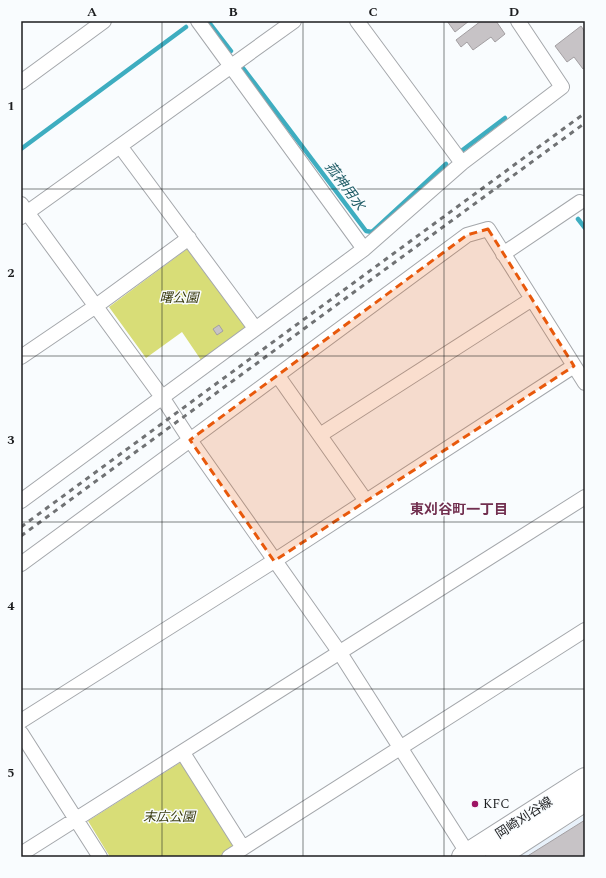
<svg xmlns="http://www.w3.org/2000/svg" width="606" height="878" font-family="Spectral,'Noto Sans JP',serif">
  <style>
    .built { fill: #e8f1fa }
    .green { fill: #d8dd77 }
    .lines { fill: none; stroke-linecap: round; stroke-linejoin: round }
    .stream { stroke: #3eadc0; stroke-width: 4.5 }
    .building { fill: #c7c3c6; stroke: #a39fa2 }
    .street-casing { stroke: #a4a7ab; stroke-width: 16 }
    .primary-casing { stroke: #a4a7ab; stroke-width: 24 }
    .street { stroke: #fff; stroke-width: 14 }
    .primary { stroke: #fff; stroke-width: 22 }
    .rail { stroke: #707274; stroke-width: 3; stroke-dasharray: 5 5; stroke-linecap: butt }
    .marked { fill: #e8590c; fill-opacity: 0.2; stroke: #e8590c; stroke-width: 3; stroke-dasharray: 8 5; stroke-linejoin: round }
    .grid { fill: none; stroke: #1c1d1f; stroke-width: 1; stroke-opacity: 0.55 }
    .poi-dot { fill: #9d1464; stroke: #f9fcfe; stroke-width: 1.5 }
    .labels { text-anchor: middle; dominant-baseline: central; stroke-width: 3; stroke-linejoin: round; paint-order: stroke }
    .park-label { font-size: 13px; font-style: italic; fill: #393b0f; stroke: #f9fcfe }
    .poi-label { font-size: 13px; fill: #1c1d1f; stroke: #f9fcfe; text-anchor: start }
    .street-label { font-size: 13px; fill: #1c1d1f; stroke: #f9fcfe }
    .water-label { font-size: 14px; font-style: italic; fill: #225e68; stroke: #f9fcfe }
    .neighbourhood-label { font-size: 14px; font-weight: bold; fill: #712f4f; stroke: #f9fcfe }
    .neatline { fill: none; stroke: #1c1d1f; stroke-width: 1.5 }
    .grid-label { font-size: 13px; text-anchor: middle; font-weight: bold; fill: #1c1d1f }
  </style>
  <rect width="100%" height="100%" fill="#f9fcfe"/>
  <!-- built -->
  <path class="built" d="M 585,815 L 585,857 L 518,857 Z"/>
  <!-- green -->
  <path class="green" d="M 187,249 L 245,327 L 201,360 L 182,332 L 146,358 L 109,307 Z
    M 181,762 L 236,846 L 218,857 L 110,857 L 88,821 Z"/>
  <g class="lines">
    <!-- stream -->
    <path class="stream" d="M 208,21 L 231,51
      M 243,68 L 366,231 L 372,232 L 446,164
      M 21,149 L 186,27
      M 460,152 L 505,118
      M 578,219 L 585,228"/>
  </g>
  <!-- building -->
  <path class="building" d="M 447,21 L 469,21 L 455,32 Z
    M 481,21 L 496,21 L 505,34 L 495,42 L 491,37 L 473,50 L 467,42 L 461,47 L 456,40 Z
    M 581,26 L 585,32 L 585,68 L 583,69 L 574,57 L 567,62 L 555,46 Z
    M 219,325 L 223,331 L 217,335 L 213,329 Z
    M 585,820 L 585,857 L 526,857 Z"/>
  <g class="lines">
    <defs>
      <path id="street" d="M 198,21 L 364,249
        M 357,21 L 462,163
        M 21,82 L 104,21
        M 120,146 L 255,328
        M 21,204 L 162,397 L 190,440 L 21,564
        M 21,217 L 294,21
        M 503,254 L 580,202
        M 21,357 L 96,306 L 189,238
        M 278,376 L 366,501
        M 320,435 L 532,299
        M 21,501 L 364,249 L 462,163 L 562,87 L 518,21
        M 21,721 L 274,561 L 574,366
        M 21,733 L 100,857
        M 183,753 L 243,848
        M 21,854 L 585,497
        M 229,857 L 585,630
        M 470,857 L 340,653 L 190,440 L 467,235 L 488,229 L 585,383"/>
      <path id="primary" d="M 463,857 L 585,779
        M 497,857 L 585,800"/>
    </defs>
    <!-- street casing -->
    <use href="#street" class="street-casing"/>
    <!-- primary casing -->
    <use href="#primary" class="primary-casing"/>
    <!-- street -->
    <use href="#street" class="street"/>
    <!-- primary -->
    <use href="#primary" class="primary"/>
    <!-- rail -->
    <path class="rail" d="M 21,527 L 585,113
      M 21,536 L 585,123"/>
  </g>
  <!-- marked area -->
  <path class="marked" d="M 488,229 L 574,366 L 274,561 L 190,440 L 467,235 Z"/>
  <!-- grid -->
  <path class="grid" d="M 162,21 L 162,857M 303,21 L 303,857M 444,21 L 444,857M 21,189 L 585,189M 21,356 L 585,356M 21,522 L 585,522M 21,689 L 585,689"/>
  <!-- markers -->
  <circle class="poi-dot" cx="475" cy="804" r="4"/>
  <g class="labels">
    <!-- park labels -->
    <g class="park-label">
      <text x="179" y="298">曙公園</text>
      <text x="169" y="817">末広公園</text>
    </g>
    <!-- poi labels -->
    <g class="poi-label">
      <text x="483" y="804">KFC</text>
    </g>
    <!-- street labels -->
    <g class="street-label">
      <text transform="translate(524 818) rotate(-33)">岡崎刈谷線</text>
    </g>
    <!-- water labels -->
    <g class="water-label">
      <text transform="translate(345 186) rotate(53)">菰神用水</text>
    </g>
    <!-- neighbourhood labels -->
    <g class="neighbourhood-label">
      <text x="459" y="509">東刈谷町一丁目</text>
    </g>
  </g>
  <!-- border -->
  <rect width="606" height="878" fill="none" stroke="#f9fcfe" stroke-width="44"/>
  <rect x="22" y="22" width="562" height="834" class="neatline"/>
  <g class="grid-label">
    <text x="92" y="16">A</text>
    <text x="233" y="16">B</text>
    <text x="373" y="16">C</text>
    <text x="514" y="16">D</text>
    <text x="11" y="110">1</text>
    <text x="11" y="277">2</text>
    <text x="11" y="444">3</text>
    <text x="11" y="610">4</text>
    <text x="11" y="777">5</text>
  </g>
</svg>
